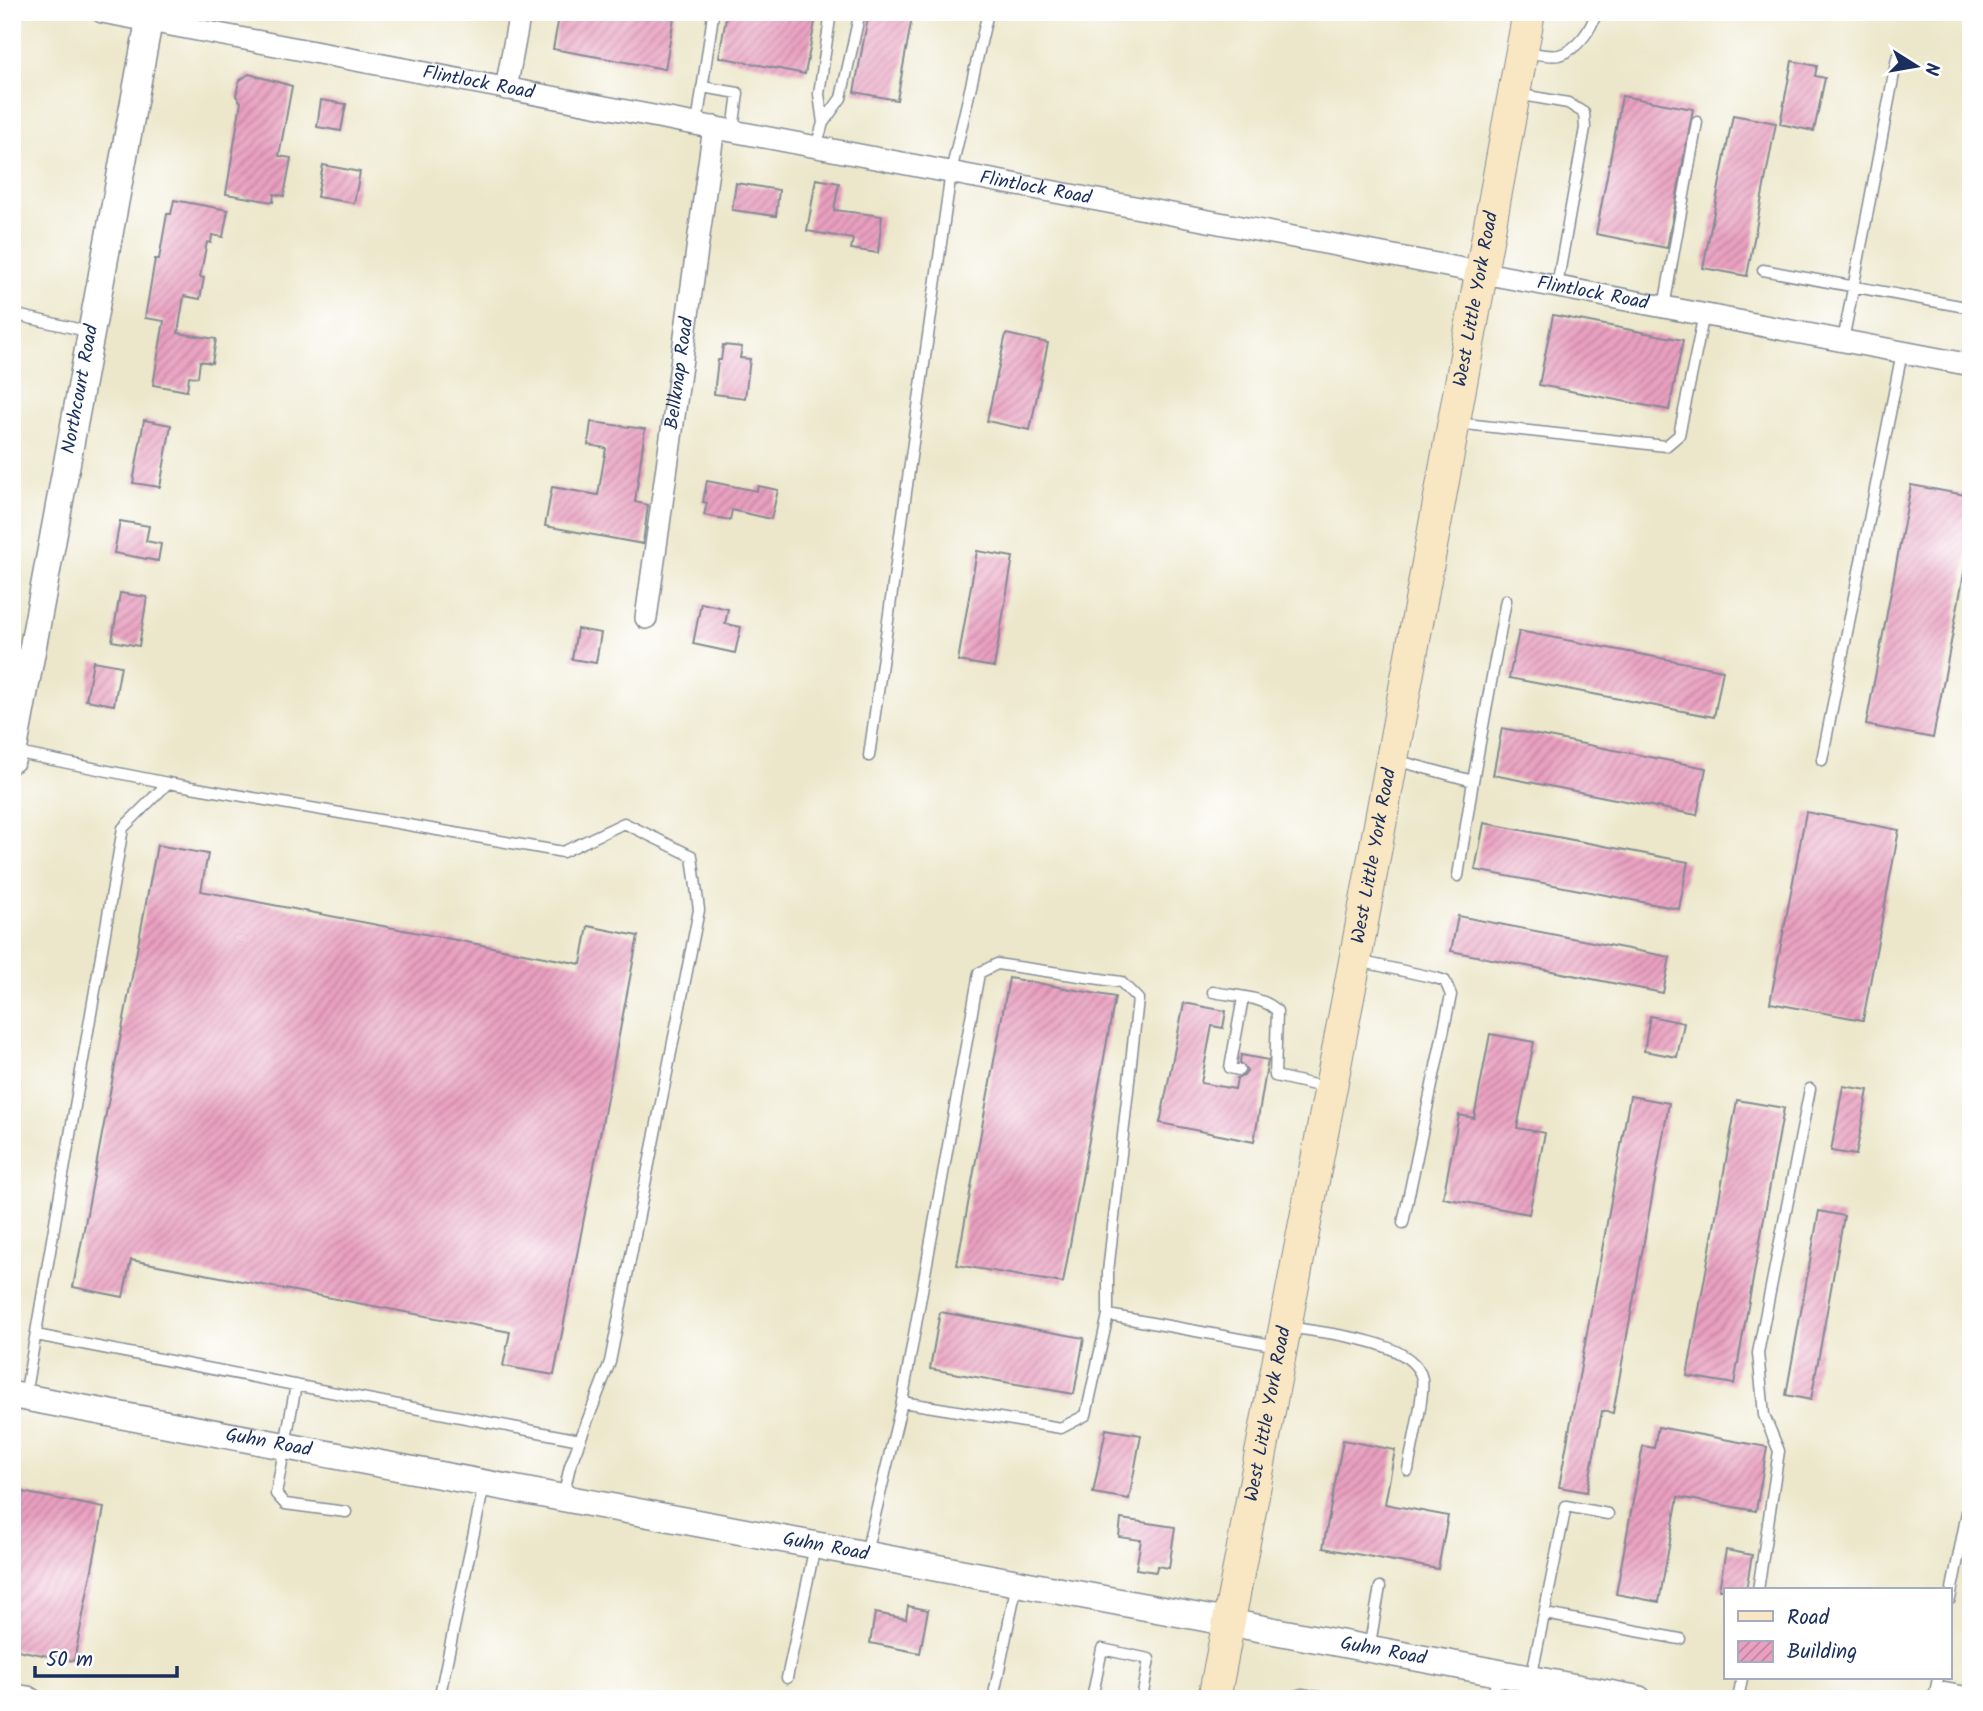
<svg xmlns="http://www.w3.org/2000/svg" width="1983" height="1711" font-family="Kalam,sans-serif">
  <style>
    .building { fill: url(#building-hatch) }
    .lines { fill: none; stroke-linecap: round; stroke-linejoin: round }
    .service-casing { stroke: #848b94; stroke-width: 13 }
    .minor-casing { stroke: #848b94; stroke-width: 24 }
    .tertiary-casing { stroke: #848b94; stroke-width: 29 }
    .secondary-casing { stroke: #848b94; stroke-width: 34 }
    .service { stroke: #fff; stroke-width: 10 }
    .minor { stroke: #fff; stroke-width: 21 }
    .tertiary { stroke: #fff; stroke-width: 26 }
    .secondary { stroke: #f9e7c3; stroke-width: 32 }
    .labels { text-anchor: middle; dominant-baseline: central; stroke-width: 5; stroke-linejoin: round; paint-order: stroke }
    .street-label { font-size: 19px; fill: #1b2f5e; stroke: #fff }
  </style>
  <defs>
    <pattern id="building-hatch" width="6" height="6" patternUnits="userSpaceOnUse" patternTransform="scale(1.75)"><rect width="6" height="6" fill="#eaa0c0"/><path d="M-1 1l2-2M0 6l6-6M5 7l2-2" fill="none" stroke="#bd839f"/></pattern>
  </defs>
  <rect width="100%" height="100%" fill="#fff"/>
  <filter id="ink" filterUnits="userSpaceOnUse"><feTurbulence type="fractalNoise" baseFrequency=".0143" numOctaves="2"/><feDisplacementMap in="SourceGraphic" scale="14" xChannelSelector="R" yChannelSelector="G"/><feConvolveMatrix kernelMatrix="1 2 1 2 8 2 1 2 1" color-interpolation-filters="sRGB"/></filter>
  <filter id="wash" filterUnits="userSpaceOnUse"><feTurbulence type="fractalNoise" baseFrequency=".00686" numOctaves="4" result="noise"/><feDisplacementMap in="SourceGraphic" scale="28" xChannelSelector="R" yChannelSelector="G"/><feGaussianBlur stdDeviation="1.57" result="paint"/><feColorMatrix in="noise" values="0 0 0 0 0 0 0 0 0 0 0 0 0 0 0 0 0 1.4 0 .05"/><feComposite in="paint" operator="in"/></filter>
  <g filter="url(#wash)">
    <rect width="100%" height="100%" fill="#ece7ca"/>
    <g id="blocks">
      <!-- building -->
      <path class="building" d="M 560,12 L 675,12 L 665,69 L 553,49 Z
        M 727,12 L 817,12 L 805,74 L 719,57 Z
        M 869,12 L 913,12 L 897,100 L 854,92 Z
        M 1792,61 L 1817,66 L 1815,76 L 1825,78 L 1814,131 L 1780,124 Z
        M 249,74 L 292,86 L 279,156 L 291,158 L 284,196 L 274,194 L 273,202 L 226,194 L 241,102 L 236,96 L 239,81 Z
        M 1622,96 L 1693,109 L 1667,248 L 1596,234 Z
        M 321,100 L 346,104 L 341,131 L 317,127 Z
        M 1733,115 L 1776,123 L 1747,276 L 1703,268 Z
        M 323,165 L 360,172 L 354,203 L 317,197 Z
        M 816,179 L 839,183 L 834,210 L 882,216 L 878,253 L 851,249 L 853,239 L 807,231 Z
        M 736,183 L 779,190 L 776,216 L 732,210 Z
        M 174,200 L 228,210 L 223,237 L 212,235 L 211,243 L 207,242 L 200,277 L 204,278 L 200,299 L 184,296 L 178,333 L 216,339 L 212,363 L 200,361 L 198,377 L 189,376 L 187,391 L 153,385 L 164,321 L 145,318 L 155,259 L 159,259 L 167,214 L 171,214 Z
        M 1553,315 L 1683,340 L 1669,410 L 1539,385 Z
        M 1006,334 L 1048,343 L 1030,430 L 987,421 Z
        M 723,345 L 742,347 L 740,358 L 750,359 L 745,398 L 714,394 L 718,360 L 721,360 Z
        M 144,420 L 171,425 L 160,487 L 133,483 Z
        M 591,422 L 645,429 L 635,502 L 648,505 L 643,544 L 545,526 L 552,487 L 598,495 L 606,448 L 588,445 Z
        M 707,481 L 757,491 L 758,486 L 778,490 L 771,519 L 732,510 L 730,520 L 704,515 L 707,503 L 703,502 Z
        M 1911,485 L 1971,496 L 1971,536 L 1933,738 L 1866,725 Z
        M 120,521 L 149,526 L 146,541 L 161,544 L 158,561 L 114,553 Z
        M 977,551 L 1013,557 L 994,667 L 958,661 Z
        M 120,593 L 147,597 L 139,646 L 112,641 Z
        M 701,603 L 728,609 L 725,624 L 741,627 L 735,653 L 693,644 Z
        M 577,629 L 601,633 L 596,663 L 572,659 Z
        M 1519,631 L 1723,670 L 1714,717 L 1509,678 Z
        M 93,661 L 121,666 L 114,705 L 86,700 Z
        M 1502,728 L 1706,768 L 1697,815 L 1493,775 Z
        M 1806,812 L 1899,830 L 1863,1020 L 1770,1003 Z
        M 1484,823 L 1688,862 L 1679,909 L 1475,870 Z
        M 157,845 L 208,854 L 201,891 L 581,964 L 588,926 L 638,936 L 554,1375 L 503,1366 L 510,1332 L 131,1260 L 123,1297 L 73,1287 Z
        M 1458,916 L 1670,957 L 1663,993 L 1451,951 Z
        M 1009,978 L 1115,997 L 1063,1283 L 957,1265 Z
        M 1184,1003 L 1226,1011 L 1223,1028 L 1212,1026 L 1201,1083 L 1235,1089 L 1237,1078 L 1244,1076 L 1247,1071 L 1240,1062 L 1241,1055 L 1268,1060 L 1254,1142 L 1160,1123 Z
        M 1650,1016 L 1684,1023 L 1677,1057 L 1644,1051 Z
        M 1490,1034 L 1534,1042 L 1517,1128 L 1545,1133 L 1529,1214 L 1443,1198 L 1459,1115 L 1474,1118 Z
        M 1843,1086 L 1868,1090 L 1856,1155 L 1831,1151 Z
        M 1630,1096 L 1669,1103 L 1613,1413 L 1602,1411 L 1587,1492 L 1559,1487 Z
        M 1737,1100 L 1784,1108 L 1734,1384 L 1687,1376 Z
        M 1819,1211 L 1844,1216 L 1811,1400 L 1786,1395 Z
        M 940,1312 L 1084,1338 L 1074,1394 L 930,1369 Z
        M 1658,1427 L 1767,1447 L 1756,1511 L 1678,1497 L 1659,1602 L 1616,1594 L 1643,1446 L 1654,1448 Z
        M 1106,1429 L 1141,1435 L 1129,1499 L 1093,1493 Z
        M 1343,1440 L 1395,1450 L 1385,1504 L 1448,1516 L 1438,1569 L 1323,1548 Z
        M 12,1490 L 104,1508 L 74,1661 L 12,1649 Z
        M 1121,1519 L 1175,1527 L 1169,1568 L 1157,1566 L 1156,1572 L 1136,1569 L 1141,1540 L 1119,1537 Z
        M 1726,1550 L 1752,1555 L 1746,1590 L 1719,1590 Z
        M 908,1606 L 928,1610 L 920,1653 L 870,1643 L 875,1613 L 906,1619 Z"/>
    </g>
  </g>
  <g filter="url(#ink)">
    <use href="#blocks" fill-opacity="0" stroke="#848b94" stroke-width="2"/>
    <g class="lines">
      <defs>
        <path id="service" d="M 1524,52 C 1534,53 1549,57 1559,55 C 1577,50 1592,29 1596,12
          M 702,87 L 738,93 L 733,131
          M 1516,94 L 1568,103 L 1584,113 L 1585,128 L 1557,286
          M 823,123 L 819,94 L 831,12
          M 697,124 L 713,15
          M 816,147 L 823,123 L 841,98 L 860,12
          M 1763,270 L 1971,308
          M 1664,307 L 1697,122
          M 12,314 L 91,332
          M 1843,341 L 1897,58
          M 1456,423 L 1666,446 L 1679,435 L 1704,314
          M 13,752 L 168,783
          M 869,756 L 951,172 L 988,12
          M 1395,760 L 1473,781 L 1458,876
          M 1822,760 L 1902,352
          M 1473,781 L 1506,600
          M 1358,961 L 1436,978 L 1445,981 L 1451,995 L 1403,1223
          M 1213,992 C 1232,996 1264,996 1277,1011 L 1275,1076 L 1328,1088
          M 1239,1070 L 1230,1068 L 1243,998
          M 1108,1315 L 1278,1346
          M 1288,1327 C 1322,1333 1414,1339 1422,1379 C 1425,1395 1411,1450 1408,1470
          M 36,1335 L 580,1440
          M 296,1385 L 276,1494 L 285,1504 L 346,1512
          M 25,1396 L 123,828 L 168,783 L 563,852 L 624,823 L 692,856 L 699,910 L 610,1362 L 570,1466 L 563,1497
          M 866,1553 L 902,1402 L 979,973 L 997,964 L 1121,982 L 1138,999 L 1108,1272 L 1108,1315 L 1086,1415 L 1061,1428 L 902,1402
          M 1758,1590 L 1779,1451 L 1764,1415 L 1758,1353 L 1810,1089
          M 1950,1599 L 1971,1492
          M 1545,1614 L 1680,1639
          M 1369,1649 L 1380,1587
          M 787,1678 L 815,1546
          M 1531,1679 L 1566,1506 L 1608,1514
          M 12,1689 L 30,1692 L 41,1699
          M 1935,1693 L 1938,1678
          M 439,1699 L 484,1485
          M 993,1699 L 1017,1583
          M 1092,1699 L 1102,1649 L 1149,1659 L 1142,1699
          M 1288,1699 L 1302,1694 L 1328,1699
          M 1493,1699 L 1497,1674
          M 1738,1699 L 1742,1678
          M 1926,1699 L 1944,1688 L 1971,1693"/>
        <g id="minor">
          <path id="s1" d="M 102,12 L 1971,365"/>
          <path d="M 506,89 L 520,12"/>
          <path id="s2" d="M 646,618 L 714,127"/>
        </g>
        <g id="tertiary">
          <path id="s3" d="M 12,759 L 149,21"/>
          <path id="s4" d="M 12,1395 L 1638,1699"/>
        </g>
        <g id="secondary">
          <path id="s5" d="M 1214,1699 L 1355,961 L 1529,12"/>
        </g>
      </defs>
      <!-- service casing -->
      <use href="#service" class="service-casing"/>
      <!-- minor casing -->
      <use href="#minor" class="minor-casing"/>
      <!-- tertiary casing -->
      <use href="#tertiary" class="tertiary-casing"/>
      <!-- secondary casing -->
      <use href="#secondary" class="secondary-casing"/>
      <!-- service -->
      <use href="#service" class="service"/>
      <!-- minor -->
      <use href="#minor" class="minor"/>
      <!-- tertiary -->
      <use href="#tertiary" class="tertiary"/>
      <!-- secondary -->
      <use href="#secondary" class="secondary"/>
    </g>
  </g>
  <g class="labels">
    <!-- street labels -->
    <g class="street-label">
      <text stroke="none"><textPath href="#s1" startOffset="383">Flintlock Road</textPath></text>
      <text stroke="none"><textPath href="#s1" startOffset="950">Flintlock Road</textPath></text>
      <text stroke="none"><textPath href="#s1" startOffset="1517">Flintlock Road</textPath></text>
      <text stroke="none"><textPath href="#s5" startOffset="1424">West Little York Road</textPath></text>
      <text stroke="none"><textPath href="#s2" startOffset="247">Bellknap Road</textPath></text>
      <text stroke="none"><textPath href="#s3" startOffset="376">Northcourt Road</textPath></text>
      <text stroke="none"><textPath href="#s5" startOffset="858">West Little York Road</textPath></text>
      <text stroke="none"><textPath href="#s5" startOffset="290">West Little York Road</textPath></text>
      <text stroke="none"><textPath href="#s4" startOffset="261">Guhn Road</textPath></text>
      <text stroke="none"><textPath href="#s4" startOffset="828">Guhn Road</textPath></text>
      <text stroke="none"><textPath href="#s4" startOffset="1395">Guhn Road</textPath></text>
    </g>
  </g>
  <!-- margin -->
  <rect width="1983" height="1711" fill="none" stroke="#fff" stroke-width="42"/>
  <!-- legend -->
  <rect x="1724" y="1588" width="228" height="91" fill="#ffffff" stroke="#a4acbf" stroke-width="2"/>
  <rect x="1738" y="1611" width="35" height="10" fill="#f9e7c3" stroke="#a4acbf" stroke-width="2"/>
  <text x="1787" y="1624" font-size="21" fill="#1b2f5e">Road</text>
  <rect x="1738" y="1641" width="35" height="21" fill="url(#building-hatch)" stroke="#a4acbf" stroke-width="2"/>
  <text x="1787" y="1658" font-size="21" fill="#1b2f5e">Building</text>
  <!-- north arrow -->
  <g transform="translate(1916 66) rotate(101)" stroke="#ffffff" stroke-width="5" paint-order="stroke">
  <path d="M0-5L12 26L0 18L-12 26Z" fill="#1b2f5e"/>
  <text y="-10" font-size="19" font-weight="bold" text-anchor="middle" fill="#1b2f5e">N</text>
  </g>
  <!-- scale -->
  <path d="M35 1666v10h142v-10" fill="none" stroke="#1b2f5e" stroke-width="3.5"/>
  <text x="46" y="1666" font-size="21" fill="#1b2f5e" stroke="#ffffff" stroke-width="5" paint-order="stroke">50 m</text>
</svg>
